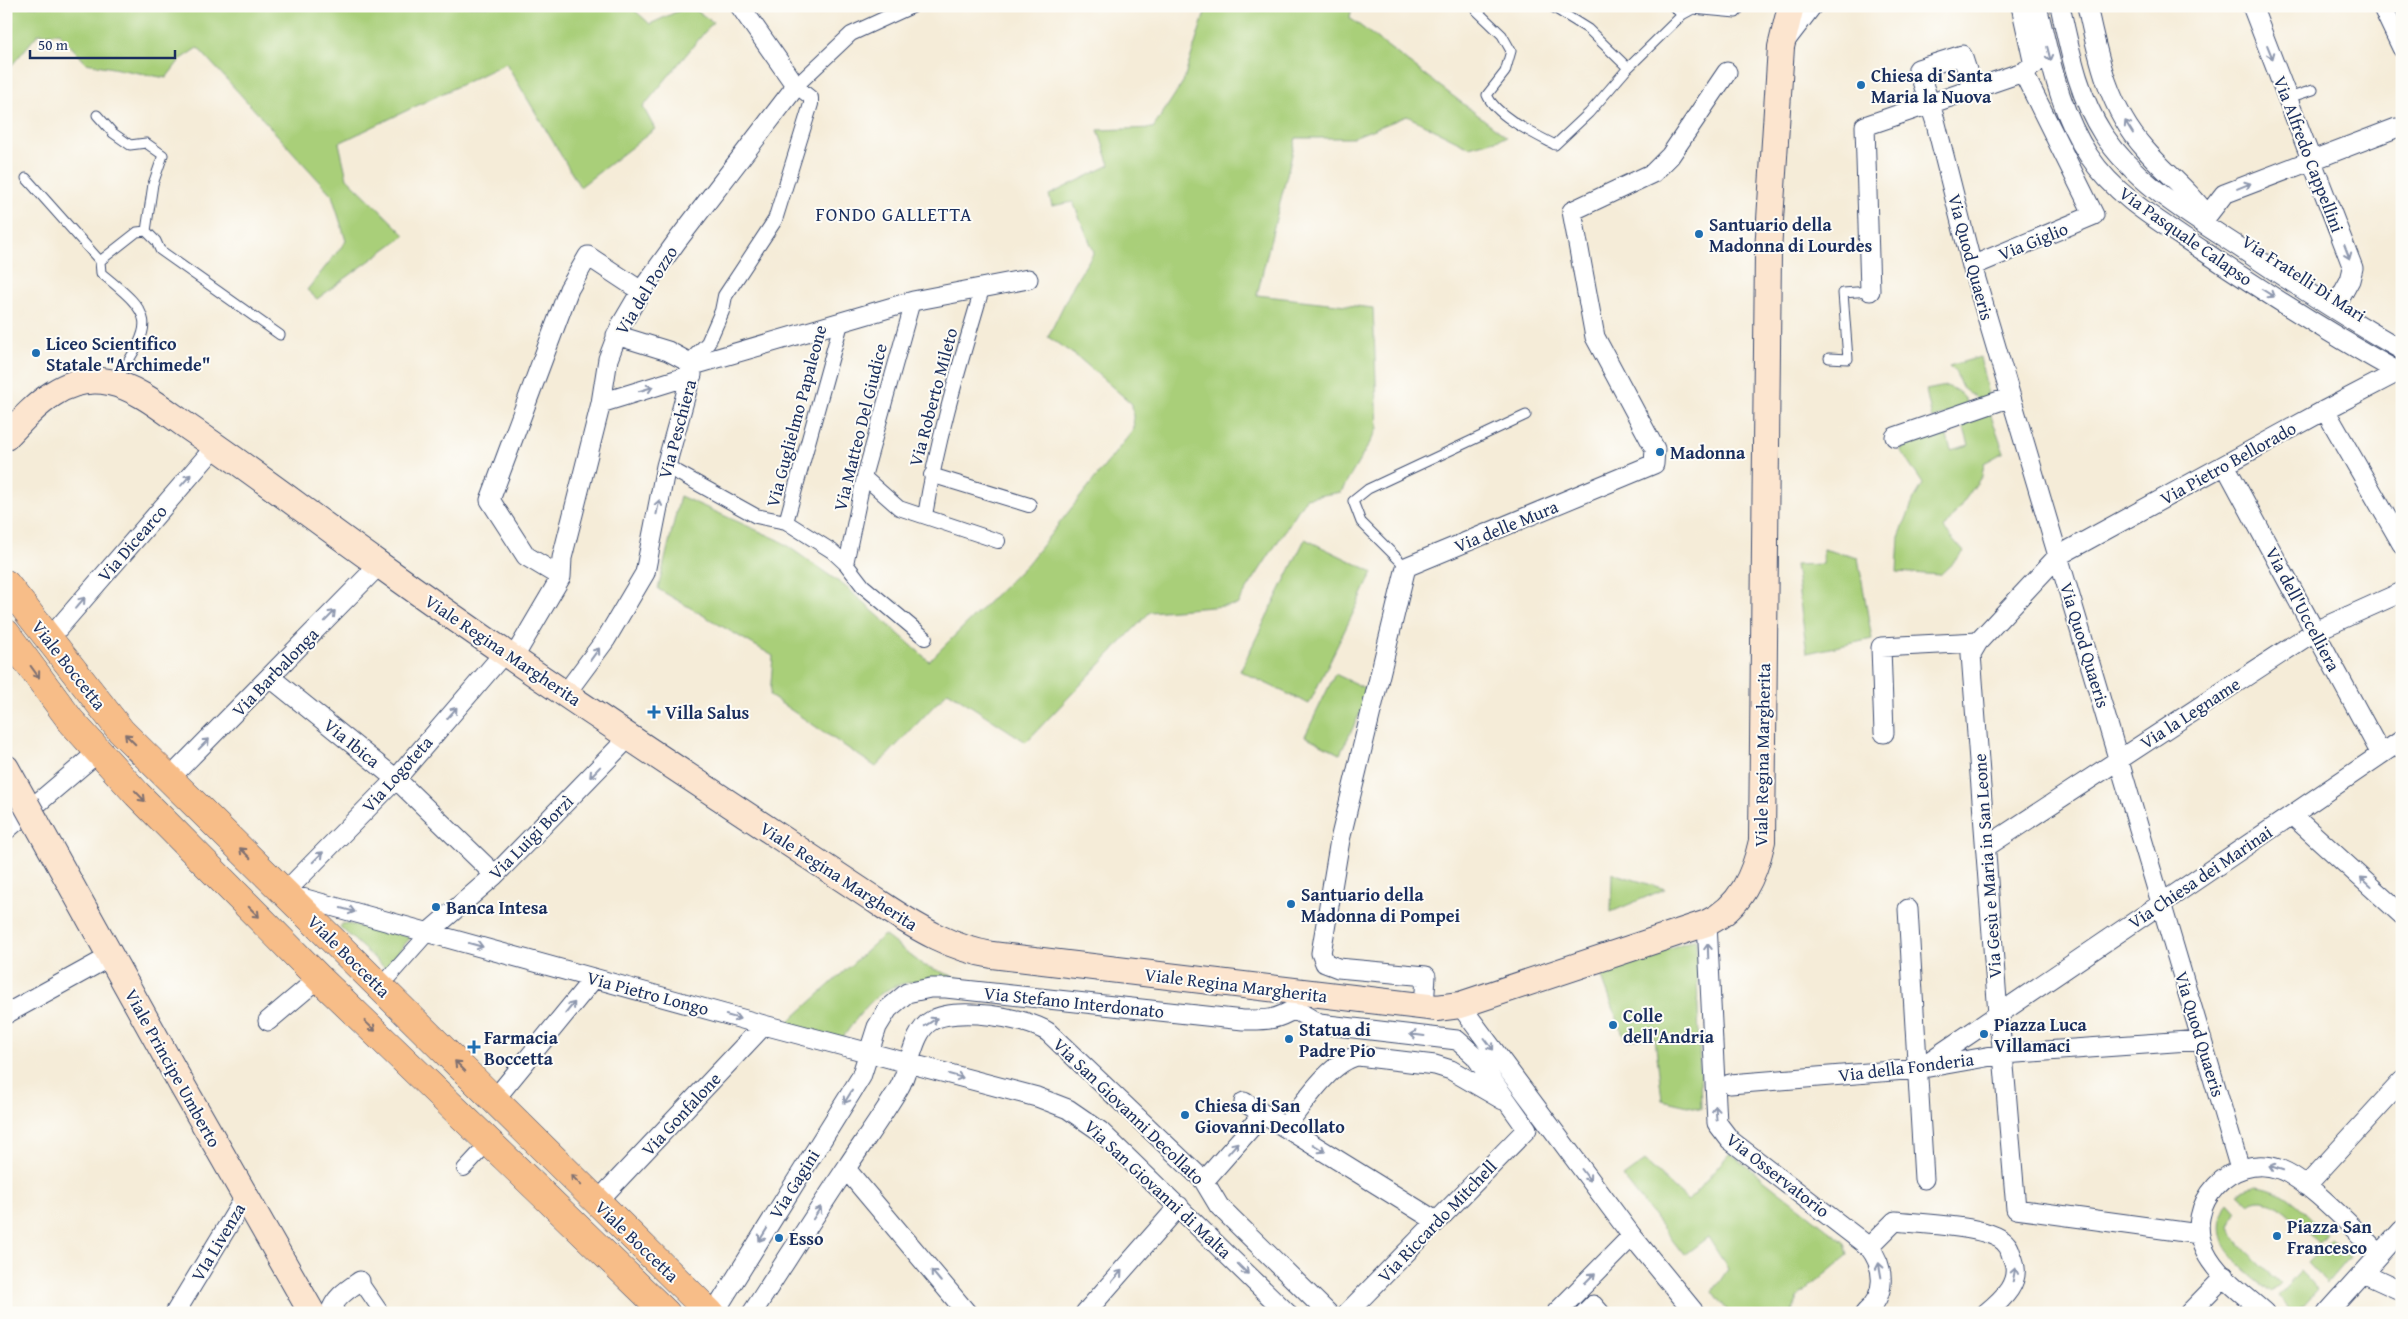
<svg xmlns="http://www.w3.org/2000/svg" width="2408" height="1319" font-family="'Gentium Book Plus',serif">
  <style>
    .green { fill: #a9cf79; stroke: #627f6c }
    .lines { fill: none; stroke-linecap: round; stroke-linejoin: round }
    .service-casing { stroke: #3c4b70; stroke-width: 11 }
    .pedestrian-casing { stroke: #3c4b70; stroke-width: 16 }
    .minor-casing { stroke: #3c4b70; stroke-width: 21 }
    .secondary-casing { stroke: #3c4b70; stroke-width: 28 }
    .primary-casing { stroke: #3c4b70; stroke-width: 29 }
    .service { stroke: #fff; stroke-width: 9 }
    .pedestrian { stroke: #fff; stroke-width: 14 }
    .minor { stroke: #fff; stroke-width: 19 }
    .secondary { stroke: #fce5cf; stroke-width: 26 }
    .primary { stroke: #f7bd88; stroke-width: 28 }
    .secondary-bridge-casing { stroke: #3c4b70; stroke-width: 28; stroke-linecap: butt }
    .secondary-bridge { stroke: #fce5cf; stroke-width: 26 }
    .oneway { stroke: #8d97ae }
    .oneway2 { stroke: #7e6f71 }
    .poi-dot { fill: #1f6fb2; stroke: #fdfcf7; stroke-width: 2 }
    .labels { text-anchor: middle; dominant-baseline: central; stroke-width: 4; stroke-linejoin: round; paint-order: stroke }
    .poi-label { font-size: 18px; font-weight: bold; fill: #1b2f5e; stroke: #fdfcf7; text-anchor: start }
    .street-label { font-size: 18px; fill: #1b2f5e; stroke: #fdfcf7 }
    .neighbourhood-label { font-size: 19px; letter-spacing: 1px; fill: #1b2f5e; stroke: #fdfcf7 }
  </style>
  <rect width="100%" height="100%" fill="#fdfcf7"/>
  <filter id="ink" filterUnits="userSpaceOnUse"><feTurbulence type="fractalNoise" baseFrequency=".02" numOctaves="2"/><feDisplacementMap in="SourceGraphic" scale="10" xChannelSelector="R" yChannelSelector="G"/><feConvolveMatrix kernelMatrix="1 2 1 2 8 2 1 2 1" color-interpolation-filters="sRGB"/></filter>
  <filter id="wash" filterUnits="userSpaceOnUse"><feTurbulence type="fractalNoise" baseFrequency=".0096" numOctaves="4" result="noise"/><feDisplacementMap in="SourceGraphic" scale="20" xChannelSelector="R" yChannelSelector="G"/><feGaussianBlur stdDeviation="1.12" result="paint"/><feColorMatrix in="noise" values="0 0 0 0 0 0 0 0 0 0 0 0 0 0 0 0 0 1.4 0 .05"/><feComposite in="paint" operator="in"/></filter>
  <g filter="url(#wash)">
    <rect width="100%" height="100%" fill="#f5ecd8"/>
    <!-- green -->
    <path class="green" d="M 6,6 L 630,6 L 650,24 L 689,6 L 713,22 L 643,107 L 655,129 L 580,187 L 506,63 L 339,143 L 347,178 L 405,235 L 317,299 L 307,290 L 346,241 L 332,195 L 198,48 L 180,60 L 166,78 L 86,63 L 59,33 L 38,34 L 6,72 Z
      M 1207,6 L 1352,6 L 1350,18 L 1507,137 L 1469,147 L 1407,116 L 1351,138 L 1296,138 L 1257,295 L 1373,308 L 1378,429 L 1341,492 L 1306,498 L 1237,605 L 1150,612 L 1026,742 L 948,691 L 876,767 L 770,696 L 773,656 L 658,589 L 680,496 L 779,540 L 846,587 L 929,661 L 1028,563 L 1134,429 L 1132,404 L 1079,358 L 1048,337 L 1074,284 L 1094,252 L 1073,202 L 1052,206 L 1049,195 L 1110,165 L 1098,130 L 1153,128 L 1183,82 Z
      M 1980,357 L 1988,395 L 1980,401 L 1961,386 L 1955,371 L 1949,366 Z
      M 1946,386 C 1958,390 1964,395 1969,406 L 1932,419 L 1926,390 Z
      M 1990,413 L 2004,452 L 1984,463 L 1982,476 L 1944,529 L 1964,552 L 1940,575 L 1897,572 L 1899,537 L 1914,499 L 1923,484 L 1900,449 L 1945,430 L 1951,450 L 1969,445 L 1963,425 Z
      M 1305,539 L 1373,572 L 1309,704 L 1240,671 Z
      M 1823,549 L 1858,558 L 1872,639 L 1807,653 L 1795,565 L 1823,564 Z
      M 1335,674 L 1371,691 L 1340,754 L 1305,736 Z
      M 1612,873 L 1665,889 L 1611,912 Z
      M 343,923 L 411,937 L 385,968 L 340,927 Z
      M 884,935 L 923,965 L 963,980 C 895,980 881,981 842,1039 L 783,1027 Z
      M 1696,939 L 1701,1109 L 1662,1100 L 1655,1038 L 1625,1040 L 1600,972 Z
      M 1730,1153 L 1845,1243 L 1848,1255 L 1800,1295 L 1791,1313 L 1729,1313 L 1713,1291 L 1728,1269 L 1708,1237 L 1684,1255 L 1623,1177 L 1645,1161 L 1688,1201 Z
      M 2257,1186 C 2287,1189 2305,1214 2326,1234 L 2318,1243 C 2301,1228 2272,1187 2249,1204 L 2237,1193 Z
      M 2228,1203 L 2236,1212 L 2230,1227 L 2236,1240 L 2246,1251 L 2280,1283 L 2271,1292 C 2244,1268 2203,1243 2228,1203 Z
      M 2330,1239 L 2350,1257 L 2328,1283 L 2308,1262 Z
      M 2300,1271 L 2318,1290 L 2297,1313 L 2292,1313 L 2277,1296 Z"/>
  </g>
  <g filter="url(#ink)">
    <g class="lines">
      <defs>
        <path id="service" d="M 1673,6 L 1682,15 L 1693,9 L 1736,13 L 1741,6
          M 1476,10 L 1502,35 L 1511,51 L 1505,72 L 1487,95 C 1496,116 1534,134 1555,145 L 1589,113 L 1628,68 L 1588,29 L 1551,6
          M 1628,68 L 1682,15
          M 2288,98 L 2313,90
          M 97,115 L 113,133 L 130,145 L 146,143 L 163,155 L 153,184 L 146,231
          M 26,178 L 100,261
          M 1829,358 L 1848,359 L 1843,293 L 1870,291
          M 116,381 C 153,322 158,319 101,273 L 100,261 L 137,232 L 146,231 L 156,241 L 160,250 L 280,335
          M 1406,567 L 1361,522 L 1353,501 L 1368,489 L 1526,415"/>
        <path id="pedestrian" d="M 690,361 L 708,343 L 722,311 L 725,296 L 775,220 L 811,104 L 811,98 L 796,86 L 851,34 L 912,6
          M 666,466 L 756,516 L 786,522 L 832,551 L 846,564 L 863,586 L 925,638
          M 931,475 L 1029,505
          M 864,477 L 899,508 L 998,541
          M 925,516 C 937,439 960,364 982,289
          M 786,522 L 842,320
          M 846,564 L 864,477 L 913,301
          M 380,987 L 429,932
          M 464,1169 L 490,1141
          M 360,1281 L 382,1313"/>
        <path id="minor" d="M 2037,6 C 2050,58 2059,111 2089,156 C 2116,197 2162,223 2202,250 C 2267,294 2333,336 2402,374
          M 2060,6 C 2070,51 2078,95 2103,134 C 2137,185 2192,216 2242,249 C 2294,284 2347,319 2402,350
          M 2087,6 C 2098,58 2109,109 2145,149 C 2165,173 2190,190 2207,216
          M 2252,6 L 2353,268 L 2350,280 L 2338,302
          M 2382,6 L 2402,48
          M 1786,40 L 1812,6
          M 1973,89 L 1962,55 L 1918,69 L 1935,120 L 1972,266 L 2240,1169
          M 2207,216 L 2224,194 L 2396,128
          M 1972,266 L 2094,215 L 2023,72 L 2034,65 L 2021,6
          M 1870,291 L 1865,126 L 2023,72
          M 616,335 L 668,351 L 694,365
          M 694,365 L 913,301 L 1028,279
          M 601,403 L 692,375
          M 2325,410 L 2402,544
          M 1895,437 L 2011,397
          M 2225,465 L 2381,754
          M 561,577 L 526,556 L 490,500 L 569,289 L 588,256 L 641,291
          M 48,640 L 216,446
          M 505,652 L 396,779 L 284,893 L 764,1025 L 1037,1097 L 1068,1109 L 1100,1131 L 1287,1313
          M 514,657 L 561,577 L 562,558 L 601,403 L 608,359 L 621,325 L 641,291 L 677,241 L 796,86 L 740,6
          M 271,678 L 396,779 L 495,875
          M 566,693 L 606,639 L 645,573 L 666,466 L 694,365
          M 1884,733 L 1881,647 L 1978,642
          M 170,778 L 379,565
          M 2292,815 L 2402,915
          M 6,830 L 98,752
          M 1986,847 L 2315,631 L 2402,592
          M 1908,909 L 1924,1179
          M 1707,923 L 1717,1123 L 1730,1140 L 1869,1247 C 1885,1267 1887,1295 1865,1313
          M 429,932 L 495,875 L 629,737
          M 1460,1005 L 1632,1236 L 1695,1313
          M 1424,1007 L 1426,976 L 1338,968 L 1325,963 L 1321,953 L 1340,840 L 1406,567 L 1654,464 L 1655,449 L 1595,337 L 1572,211 L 1653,173 L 1670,156 L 1727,72
          M 1294,1009 L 1319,1024 L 1457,1040 L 1475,1056 L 1527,1129 L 1347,1313
          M 6,1014 L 111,956
          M 268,1021 L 319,978
          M 1918,1069 L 2402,740
          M 1730,1084 L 1918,1069 L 2003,1054 L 2202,1040
          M 494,1100 L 594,978
          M 1244,1102 L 1436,1221
          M 1285,1127 C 1302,1106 1330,1061 1358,1056 L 1435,1065 L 1451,1070 L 1503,1100
          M 846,1169 L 967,1313
          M 1204,1181 L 1263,1114
          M 2306,1186 L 2402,1081
          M 597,1202 L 764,1025
          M 2199,1234 L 2016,1209 L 2003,1054 L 1998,1014 L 1971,654 L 1978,642 L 2058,556 L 2325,410 L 2398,372
          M 1869,1247 L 1895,1221 C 1920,1224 1993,1225 2007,1245 C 2010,1248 2011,1255 2013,1259 C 2022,1282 2003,1299 1986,1313
          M 2363,1273 L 2402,1291
          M 175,1313 L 246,1196
          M 330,1313 C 335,1297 347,1290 360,1281
          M 714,1313 L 861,1077 L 877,1027 L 888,1009 L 907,993 L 930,988 L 946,988 L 1243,1020 C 1265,1020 1275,1021 1294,1009 L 1297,992
          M 752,1313 C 784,1264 815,1215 847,1167 C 864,1141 883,1115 899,1088 C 910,1070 912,1032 931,1021 C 954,1006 1026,1017 1048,1032 L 1204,1181 L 1219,1206 L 1328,1313
          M 1085,1313 L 1179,1206
          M 1556,1313 L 1632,1236
          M 1585,1313 L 1593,1305 L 1600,1313
          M 2189,1313 L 2225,1276
          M 2265,1313 C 2245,1295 2217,1276 2205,1251 C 2182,1205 2232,1152 2279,1169 C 2308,1179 2356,1232 2380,1254
          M 2327,1313 L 2402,1230"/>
        <path id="secondary" d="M 6,437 C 34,407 64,373 109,382 C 139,388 166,412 191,429 C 254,472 315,519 377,563 C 542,682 714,793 884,906 C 919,929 951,948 992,955 L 1437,1008 L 1460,1005 L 1707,923 C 1741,907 1754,876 1762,841 L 1768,251 L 1781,47 L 1791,6
          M 6,768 L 26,804
          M 36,822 L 182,1085 L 312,1313"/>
        <path id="primary" d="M 6,584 L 121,731 L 710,1313
          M 6,633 L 71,721 L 137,794 L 319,978 L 666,1313"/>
      </defs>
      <!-- service casing -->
      <use href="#service" class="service-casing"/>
      <!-- pedestrian casing -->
      <use href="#pedestrian" class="pedestrian-casing"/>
      <!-- minor casing -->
      <use href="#minor" class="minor-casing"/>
      <!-- secondary casing -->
      <use href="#secondary" class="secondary-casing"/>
      <!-- primary casing -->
      <use href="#primary" class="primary-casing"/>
      <!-- service -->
      <use href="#service" class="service"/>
      <!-- pedestrian -->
      <use href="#pedestrian" class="pedestrian"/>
      <!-- minor -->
      <use href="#minor" class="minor"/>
      <!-- secondary -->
      <use href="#secondary" class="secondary"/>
      <!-- primary -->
      <use href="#primary" class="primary"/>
      <defs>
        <path id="secondary-bridge" d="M 26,804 L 36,822"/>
      </defs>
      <!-- secondary-bridge casing -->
      <use href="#secondary-bridge" class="secondary-bridge-casing"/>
      <!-- secondary-bridge -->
      <use href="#secondary-bridge" class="secondary-bridge"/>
    </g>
    <!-- one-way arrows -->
    <defs><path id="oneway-shaft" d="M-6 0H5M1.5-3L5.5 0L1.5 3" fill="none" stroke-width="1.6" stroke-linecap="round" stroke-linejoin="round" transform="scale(1.25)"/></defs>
    <g class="oneway">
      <use href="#oneway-shaft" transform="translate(2270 52) rotate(68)"/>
      <use href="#oneway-shaft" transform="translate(2049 54) rotate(76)"/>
      <use href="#oneway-shaft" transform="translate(2129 127) rotate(-122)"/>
      <use href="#oneway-shaft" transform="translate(2244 186) rotate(-22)"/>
      <use href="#oneway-shaft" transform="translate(2347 252) rotate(69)"/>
      <use href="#oneway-shaft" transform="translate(2268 293) rotate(32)"/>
      <use href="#oneway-shaft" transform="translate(646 389) rotate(-17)"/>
      <use href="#oneway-shaft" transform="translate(186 480) rotate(-49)"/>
      <use href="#oneway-shaft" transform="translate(658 507) rotate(-78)"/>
      <use href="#oneway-shaft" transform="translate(80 603) rotate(-49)"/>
      <use href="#oneway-shaft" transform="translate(330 616) rotate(-46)"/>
      <use href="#oneway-shaft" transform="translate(595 654) rotate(-54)"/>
      <use href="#oneway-shaft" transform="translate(452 713) rotate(-49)"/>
      <use href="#oneway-shaft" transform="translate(204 744) rotate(-45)"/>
      <use href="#oneway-shaft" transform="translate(595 772) rotate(134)"/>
      <use href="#oneway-shaft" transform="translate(318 857) rotate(-45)"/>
      <use href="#oneway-shaft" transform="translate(2366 882) rotate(-138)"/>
      <use href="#oneway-shaft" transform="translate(348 910) rotate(15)"/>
      <use href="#oneway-shaft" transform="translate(476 945) rotate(16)"/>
      <use href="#oneway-shaft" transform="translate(1708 951) rotate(-92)"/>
      <use href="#oneway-shaft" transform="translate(570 1008) rotate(-51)"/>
      <use href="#oneway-shaft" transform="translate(733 1017) rotate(15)"/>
      <use href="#oneway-shaft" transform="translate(931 1022) rotate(-33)"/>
      <use href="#oneway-shaft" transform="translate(1417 1035) rotate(-173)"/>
      <use href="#oneway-shaft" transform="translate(1489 1044) rotate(53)"/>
      <use href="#oneway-shaft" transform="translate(956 1076) rotate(15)"/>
      <use href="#oneway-shaft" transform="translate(848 1097) rotate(122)"/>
      <use href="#oneway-shaft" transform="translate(1716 1113) rotate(-95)"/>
      <use href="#oneway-shaft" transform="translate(1233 1148) rotate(-49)"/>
      <use href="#oneway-shaft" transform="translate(1319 1148) rotate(32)"/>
      <use href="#oneway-shaft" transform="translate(2276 1168) rotate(-162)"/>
      <use href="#oneway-shaft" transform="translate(1586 1175) rotate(53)"/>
      <use href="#oneway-shaft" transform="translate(817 1213) rotate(-57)"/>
      <use href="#oneway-shaft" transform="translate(763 1235) rotate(122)"/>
      <use href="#oneway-shaft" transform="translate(1243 1269) rotate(45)"/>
      <use href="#oneway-shaft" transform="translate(1880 1270) rotate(-100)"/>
      <use href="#oneway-shaft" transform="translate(2014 1275) rotate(-79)"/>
      <use href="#oneway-shaft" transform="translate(936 1276) rotate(-130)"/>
      <use href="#oneway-shaft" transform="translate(1117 1276) rotate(-49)"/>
      <use href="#oneway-shaft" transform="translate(1590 1278) rotate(-45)"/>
    </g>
    <g class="oneway2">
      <use href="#oneway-shaft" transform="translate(35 672) rotate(54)"/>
      <use href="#oneway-shaft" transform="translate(130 739) rotate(-135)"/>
      <use href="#oneway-shaft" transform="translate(140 796) rotate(46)"/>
      <use href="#oneway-shaft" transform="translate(245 853) rotate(-135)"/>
      <use href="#oneway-shaft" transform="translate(254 912) rotate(45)"/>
      <use href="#oneway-shaft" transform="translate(370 1026) rotate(43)"/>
      <use href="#oneway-shaft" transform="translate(460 1066) rotate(-135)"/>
      <use href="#oneway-shaft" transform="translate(576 1180) rotate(-134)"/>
    </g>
  </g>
  <!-- markers -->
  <g class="poi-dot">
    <circle cx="1861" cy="85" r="5"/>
    <circle cx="1699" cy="234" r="5"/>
    <circle cx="36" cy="353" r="5"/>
    <circle cx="1660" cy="452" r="5"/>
    <path d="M651.5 704.5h5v5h5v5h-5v5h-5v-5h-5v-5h5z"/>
    <circle cx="1291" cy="904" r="5"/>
    <circle cx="436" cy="907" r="5"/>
    <circle cx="1613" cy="1025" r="5"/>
    <circle cx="1984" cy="1034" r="5"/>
    <circle cx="1289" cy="1039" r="5"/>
    <path d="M471.5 1039.5h5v5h5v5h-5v5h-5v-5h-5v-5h5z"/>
    <circle cx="1185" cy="1115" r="5"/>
    <circle cx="2277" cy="1236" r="5"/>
    <circle cx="779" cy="1238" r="5"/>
  </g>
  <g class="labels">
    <!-- poi labels -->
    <g class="poi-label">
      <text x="1871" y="75">Chiesa di Santa<tspan x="1871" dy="21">Maria la Nuova</tspan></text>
      <text x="1709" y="224">Santuario della<tspan x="1709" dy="21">Madonna di Lourdes</tspan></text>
      <text x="46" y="343">Liceo Scientifico<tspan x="46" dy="21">Statale "Archimede"</tspan></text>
      <text x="1670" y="452">Madonna</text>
      <text x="665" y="712">Villa Salus</text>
      <text x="1301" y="894">Santuario della<tspan x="1301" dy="21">Madonna di Pompei</tspan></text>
      <text x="446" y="907">Banca Intesa</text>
      <text x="1623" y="1015">Colle<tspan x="1623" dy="21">dell'Andria</tspan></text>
      <text x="1994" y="1024">Piazza Luca<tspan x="1994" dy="21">Villamaci</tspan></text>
      <text x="1299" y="1029">Statua di<tspan x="1299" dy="21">Padre Pio</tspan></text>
      <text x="484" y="1037">Farmacia<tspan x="484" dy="21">Boccetta</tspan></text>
      <text x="1195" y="1105">Chiesa di San<tspan x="1195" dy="21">Giovanni Decollato</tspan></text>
      <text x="2287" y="1226">Piazza San<tspan x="2287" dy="21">Francesco</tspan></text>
      <text x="789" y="1238">Esso</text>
    </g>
    <!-- street labels -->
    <g class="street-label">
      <text transform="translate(2309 154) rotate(69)">Via Alfredo Cappellini</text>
      <text transform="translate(2186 236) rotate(35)">Via Pasquale Calapso</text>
      <text transform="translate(2033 241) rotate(-22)">Via Giglio</text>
      <text transform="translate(1971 257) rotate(75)">Via Quod Quaeris</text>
      <text transform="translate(2304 278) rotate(33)">Via Fratelli Di Mari</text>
      <text transform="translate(646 290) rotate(-58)">Via del Pozzo</text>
      <text transform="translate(933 397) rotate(-75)">Via Roberto Mileto</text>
      <text transform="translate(796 416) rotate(-75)">Via Guglielmo Papaleone</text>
      <text transform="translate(860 427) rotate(-76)">Via Matteo Del Giudice</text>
      <text transform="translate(677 429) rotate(-75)">Via Peschiera</text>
      <text transform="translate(2228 463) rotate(-29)">Via Pietro Bellorado</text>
      <text transform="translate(1506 526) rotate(-22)">Via delle Mura</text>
      <text transform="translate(132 543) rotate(-49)">Via Dicearco</text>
      <text transform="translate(2303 609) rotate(62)">Via dell'Uccelliera</text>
      <text transform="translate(2085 645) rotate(73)">Via Quod Quaeris</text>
      <text transform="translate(503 650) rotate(34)">Viale Regina Margherita</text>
      <text transform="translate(69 665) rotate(52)">Viale Boccetta</text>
      <text transform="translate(275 672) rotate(-46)">Via Barbalonga</text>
      <text transform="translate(2190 713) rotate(-33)">Via la Legname</text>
      <text transform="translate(352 743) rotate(39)">Via Ibica</text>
      <text transform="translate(1762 755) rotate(-89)">Viale Regina Margherita</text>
      <text transform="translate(397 774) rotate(-48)">Via Logoteta</text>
      <text transform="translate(531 837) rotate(-45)">Via Luigi Borzì</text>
      <text transform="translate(1987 866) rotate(-94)">Via Gesù e Maria in San Leone</text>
      <text transform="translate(839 876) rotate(33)">Viale Regina Margherita</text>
      <text transform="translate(2200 877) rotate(-34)">Via Chiesa dei Marinai</text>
      <text transform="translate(349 956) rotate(45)">Viale Boccetta</text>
      <text transform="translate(1236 985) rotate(7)">Viale Regina Margherita</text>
      <text transform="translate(648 993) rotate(15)">Via Pietro Longo</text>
      <text transform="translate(1074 1002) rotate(6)">Via Stefano Interdonato</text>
      <text transform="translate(2200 1034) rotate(73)">Via Quod Quaeris</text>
      <text transform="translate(1906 1067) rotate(-7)">Via della Fonderia</text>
      <text transform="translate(173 1068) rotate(61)">Viale Principe Umberto</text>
      <text transform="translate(1129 1111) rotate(44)">Via San Giovanni Decollato</text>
      <text transform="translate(681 1114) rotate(-47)">Via Gonfalone</text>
      <text transform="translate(1778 1175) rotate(38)">Via Osservatorio</text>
      <text transform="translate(794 1184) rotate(-58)">Via Gagini</text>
      <text transform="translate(1158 1189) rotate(43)">Via San Giovanni di Malta</text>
      <text transform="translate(1437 1221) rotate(-46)">Via Riccardo Mitchell</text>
      <text transform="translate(637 1241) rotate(44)">Viale Boccetta</text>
      <text transform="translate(218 1242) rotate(-59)">VIa Livenza</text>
    </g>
    <!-- neighbourhood labels -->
    <g class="neighbourhood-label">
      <text x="894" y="214">FONDO GALLETTA</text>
    </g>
  </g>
  <!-- margin -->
  <rect width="2408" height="1319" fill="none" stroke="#fdfcf7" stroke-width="25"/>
  <!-- scale -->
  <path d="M30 50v8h145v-8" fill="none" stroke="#1b2f5e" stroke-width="2.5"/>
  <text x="38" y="50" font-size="15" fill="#1b2f5e" stroke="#fdfcf7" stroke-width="4" paint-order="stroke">50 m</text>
</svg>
